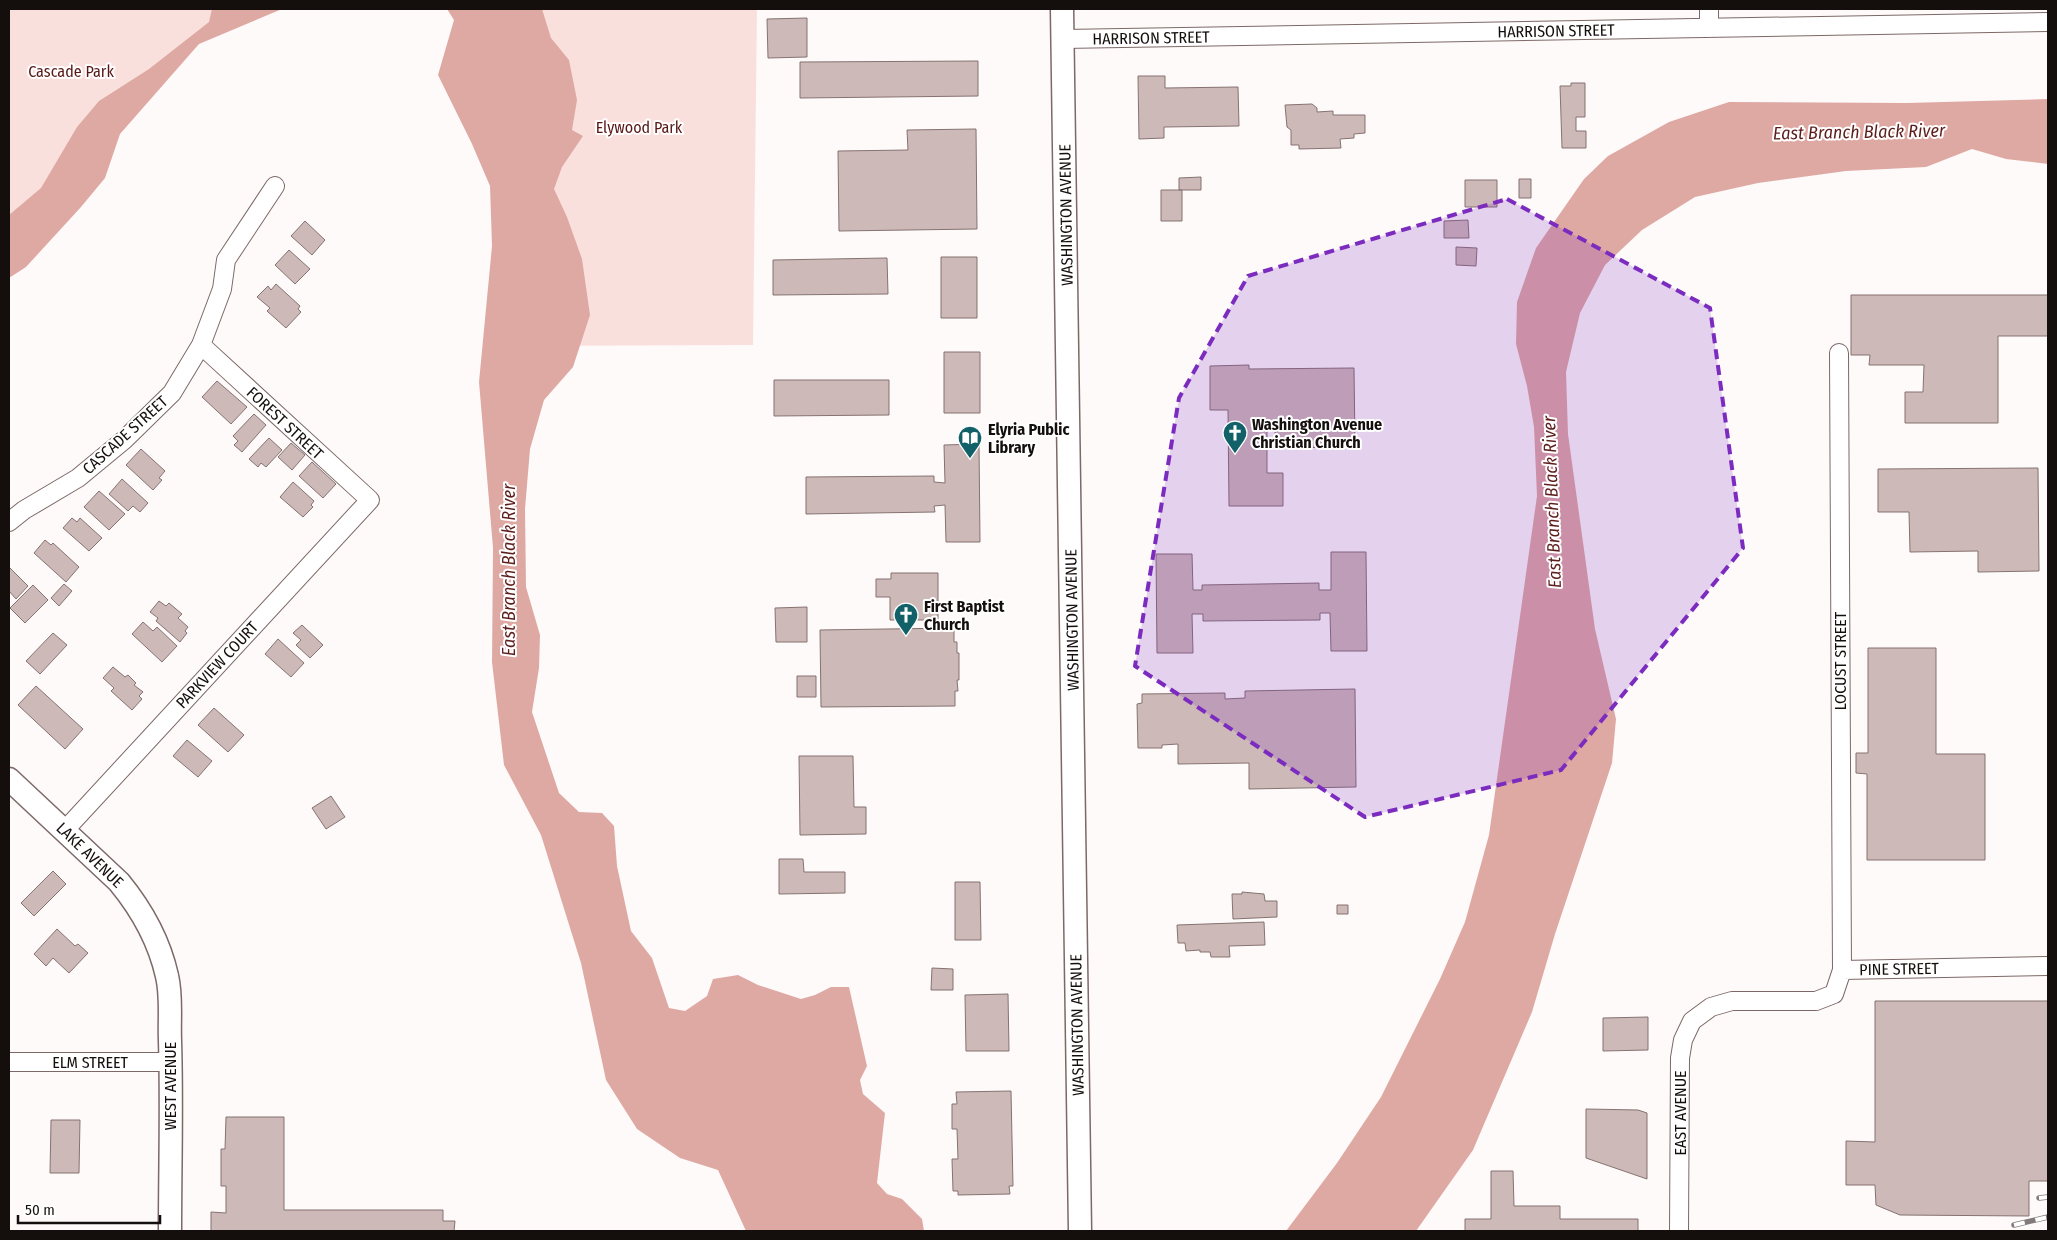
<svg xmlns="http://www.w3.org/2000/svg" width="2057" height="1240" font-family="'Fira Sans Condensed',sans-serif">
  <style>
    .green { fill: #fae0dd }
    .water { fill: #dfa9a3 }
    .building { fill: #cdb9b7; stroke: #857371 }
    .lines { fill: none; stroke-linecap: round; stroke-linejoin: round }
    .minor-casing { stroke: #7c6967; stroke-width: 20 }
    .tertiary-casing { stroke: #7c6967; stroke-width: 25 }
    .minor { stroke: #fff; stroke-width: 18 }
    .tertiary { stroke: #fff; stroke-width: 22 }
    .rail-casing { stroke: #817c7b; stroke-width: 5.5 }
    .rail { stroke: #fff; stroke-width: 4; stroke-dasharray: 11; stroke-linecap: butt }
    .marked { fill: #7b2cbf; fill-opacity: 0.2; stroke: #7b2cbf; stroke-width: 4; stroke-dasharray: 10 6; stroke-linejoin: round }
    .labels { text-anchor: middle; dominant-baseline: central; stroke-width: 4; stroke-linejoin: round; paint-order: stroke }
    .street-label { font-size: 16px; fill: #140e0d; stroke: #fff }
    .park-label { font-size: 16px; fill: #581817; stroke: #fff }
    .poi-label { font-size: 16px; font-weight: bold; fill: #140e0d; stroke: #fff; text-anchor: start }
    .water-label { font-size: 18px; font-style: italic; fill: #5c1d1b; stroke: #fff }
  </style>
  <rect width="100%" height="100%" fill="#fefafa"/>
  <!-- green -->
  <path class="green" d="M 9,9 L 234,9 L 112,117 L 9,254 Z
    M 495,9 L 757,9 L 753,345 L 520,346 Z"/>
  <!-- water -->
  <path class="water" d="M 212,9 L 282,9 L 199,44 L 120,134 L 105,178 L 81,207 L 26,267 L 9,278 L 9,215 L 41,188 L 77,127 L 99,101 L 149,69 L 209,22 Z
    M 447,9 L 542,9 L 551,38 L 569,60 L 577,100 L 572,130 L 583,136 L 562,167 L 554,189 L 567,217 L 582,259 L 590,315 L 573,367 L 544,400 L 530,449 L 525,509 L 526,587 L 540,635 L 539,668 L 532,712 L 559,793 L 579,812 L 602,813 L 614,826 L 617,866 L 631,931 L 652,958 L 669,1008 L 685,1011 L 707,996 L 713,979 L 738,975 L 758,985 L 801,999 L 815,995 L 831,987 L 849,987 L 867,1066 L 860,1080 L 863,1094 L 885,1113 L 877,1183 L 887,1194 L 902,1199 L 922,1219 L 924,1231 L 746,1231 L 718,1170 L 680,1158 L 637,1129 L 606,1080 L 581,963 L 541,835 L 504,765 L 492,662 L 493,548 L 479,382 L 492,246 L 490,186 L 472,144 L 438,75 L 454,20 Z
    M 2048,99 L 2048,164 L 2006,159 L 1972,149 L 1926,167 L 1846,171 L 1758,183 L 1695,197 L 1642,230 L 1605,265 L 1580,313 L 1566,372 L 1568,434 L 1595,629 L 1616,719 L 1612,763 L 1555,934 L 1532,1012 L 1473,1150 L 1416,1231 L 1286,1231 L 1337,1163 L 1381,1097 L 1440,979 L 1465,922 L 1489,835 L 1537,496 L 1534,427 L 1527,386 L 1516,344 L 1517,302 L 1536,248 L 1584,179 L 1608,156 L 1669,122 L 1729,102 L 1907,103 Z"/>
  <!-- building -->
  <path class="building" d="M 807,18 L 807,57 L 768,58 L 767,19 Z
    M 978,61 L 978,96 L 800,98 L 800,62 Z
    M 1138,76 L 1165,76 L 1165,88 L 1238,87 L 1239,126 L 1164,127 L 1164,138 L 1139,139 Z
    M 1571,83 L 1585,83 L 1585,117 L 1576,117 L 1576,131 L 1586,131 L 1586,148 L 1562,148 L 1560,86 L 1571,86 Z
    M 1312,104 L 1317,108 L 1317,112 L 1333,111 L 1333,115 L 1365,115 L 1365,133 L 1354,134 L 1354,138 L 1340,139 L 1341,148 L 1299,149 L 1299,145 L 1291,145 L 1291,130 L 1287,127 L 1285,105 Z
    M 976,129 L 977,229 L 839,231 L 838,151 L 908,150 L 907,130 Z
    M 1201,177 L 1201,190 L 1179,190 L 1179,178 Z
    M 1519,179 L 1531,179 L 1531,198 L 1519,198 Z
    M 1465,180 L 1497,180 L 1497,207 L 1465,207 Z
    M 1161,190 L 1182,190 L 1182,221 L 1161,221 Z
    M 1468,220 L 1469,238 L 1444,238 L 1444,221 Z
    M 305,221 L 325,240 L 312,255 L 291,236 Z
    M 1456,247 L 1477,248 L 1476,266 L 1456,265 Z
    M 289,250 L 310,269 L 295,284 L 275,265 Z
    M 941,257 L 977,257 L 977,318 L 941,318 Z
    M 887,258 L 888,294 L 773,295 L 773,260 Z
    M 276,284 L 300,306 L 298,309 L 301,312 L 286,328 L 267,311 L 270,308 L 257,297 L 268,286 L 271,290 Z
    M 1851,295 L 2048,295 L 2048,336 L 1998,336 L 1998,423 L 1905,423 L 1905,392 L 1923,392 L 1924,365 L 1869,365 L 1870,355 L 1851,355 Z
    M 944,352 L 980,352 L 980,413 L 944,413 Z
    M 1249,365 L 1249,369 L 1354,368 L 1355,447 L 1275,448 L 1275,424 L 1267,425 L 1267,473 L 1283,473 L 1283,506 L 1229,506 L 1228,410 L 1210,410 L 1210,366 Z
    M 774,380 L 889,380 L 889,415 L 774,416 Z
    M 217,381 L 247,407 L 231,424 L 202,397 Z
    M 254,414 L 266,425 L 242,452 L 234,445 L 238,441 L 233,436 Z
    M 269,438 L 282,450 L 266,467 L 261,463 L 258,467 L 249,459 Z
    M 291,443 L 305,455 L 292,470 L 278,457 Z
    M 979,444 L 980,542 L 946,542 L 945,505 L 934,506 L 935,512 L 806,514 L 806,477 L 934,476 L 934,482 L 945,483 L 944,445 Z
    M 141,449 L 165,471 L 159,478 L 162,480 L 153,490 L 126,465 Z
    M 312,462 L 336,484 L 323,498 L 299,476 Z
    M 2038,468 L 2039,571 L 1978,572 L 1978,551 L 1910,552 L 1909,512 L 1878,512 L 1878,469 Z
    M 122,479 L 148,503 L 140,512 L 133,506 L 128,511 L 109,494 Z
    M 293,482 L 314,501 L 311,505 L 313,507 L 303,517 L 280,497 Z
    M 99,491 L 125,514 L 109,530 L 84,507 Z
    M 72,518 L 77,522 L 80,518 L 102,538 L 89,551 L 63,528 Z
    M 45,540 L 51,545 L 53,543 L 79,567 L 66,582 L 34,553 Z
    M 1331,552 L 1366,552 L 1367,651 L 1331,651 L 1330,613 L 1320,613 L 1320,620 L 1203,621 L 1203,614 L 1192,614 L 1193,653 L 1157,653 L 1156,554 L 1192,554 L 1193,590 L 1202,590 L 1202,585 L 1319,583 L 1319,590 L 1331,590 Z
    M 9,567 L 28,586 L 16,599 L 9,591 Z
    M 891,573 L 938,573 L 938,620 L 890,620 L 890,597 L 876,597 L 876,579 L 891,579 Z
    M 64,584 L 72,591 L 59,606 L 51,598 Z
    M 33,585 L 48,600 L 25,623 L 10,608 Z
    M 159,601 L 166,606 L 169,603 L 182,614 L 178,618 L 188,627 L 185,631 L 187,633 L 180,642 L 156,621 L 158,618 L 150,612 Z
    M 807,607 L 807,642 L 776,642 L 775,608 Z
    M 143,622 L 153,631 L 157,627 L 177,646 L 162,662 L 132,634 Z
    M 302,625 L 323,645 L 310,658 L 296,645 L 301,640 L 293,633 Z
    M 954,628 L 954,642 L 957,642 L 957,653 L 959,653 L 959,680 L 957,680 L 958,691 L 955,691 L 955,706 L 821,707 L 820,630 Z
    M 53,633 L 67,645 L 40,674 L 26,661 Z
    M 278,639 L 304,663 L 291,677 L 265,654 Z
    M 1868,648 L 1936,648 L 1936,754 L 1985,754 L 1985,860 L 1867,860 L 1867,774 L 1856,773 L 1856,753 L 1868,753 Z
    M 113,667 L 125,677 L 128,675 L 136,683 L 134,685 L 143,692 L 139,696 L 142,699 L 132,710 L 111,691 L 114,688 L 103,678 Z
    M 797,676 L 816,676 L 816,697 L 797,697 Z
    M 36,686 L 83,729 L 65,749 L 18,705 Z
    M 1355,689 L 1356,787 L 1249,789 L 1249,763 L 1178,764 L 1178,744 L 1162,745 L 1162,748 L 1138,748 L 1137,704 L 1142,703 L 1142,694 L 1225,693 L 1225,699 L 1245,698 L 1245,691 Z
    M 214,708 L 244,735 L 228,752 L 198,725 Z
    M 187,740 L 212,761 L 198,777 L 173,756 Z
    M 799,756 L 853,756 L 854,807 L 866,807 L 866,834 L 800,835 Z
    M 331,796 L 345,817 L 326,829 L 312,808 Z
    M 779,859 L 803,859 L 804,872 L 845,872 L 845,893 L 779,894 Z
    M 53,871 L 66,884 L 34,916 L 21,903 Z
    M 955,882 L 980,882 L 981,940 L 955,940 Z
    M 1242,892 L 1264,894 L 1265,901 L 1277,901 L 1277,917 L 1233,919 L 1232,894 L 1242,894 Z
    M 1337,905 L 1348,905 L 1348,914 L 1337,914 Z
    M 1264,922 L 1265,945 L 1229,946 L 1230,957 L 1211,957 L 1210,952 L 1200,952 L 1200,950 L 1186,951 L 1185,943 L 1178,943 L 1177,925 Z
    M 57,929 L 75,946 L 78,944 L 88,953 L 69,973 L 53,958 L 46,966 L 34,954 Z
    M 932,968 L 953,969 L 953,990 L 931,990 Z
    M 1008,994 L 1009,1051 L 966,1051 L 965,995 Z
    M 1875,1001 L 2048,1001 L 2048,1181 L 2029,1181 L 2029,1216 L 1900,1215 L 1876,1205 L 1875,1185 L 1846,1185 L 1846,1141 L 1875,1142 Z
    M 1648,1017 L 1648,1050 L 1603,1051 L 1603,1018 Z
    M 1011,1091 L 1013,1186 L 1009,1186 L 1010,1194 L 958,1195 L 958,1191 L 953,1191 L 952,1159 L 958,1159 L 957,1129 L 952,1129 L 952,1104 L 957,1104 L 956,1092 Z
    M 1586,1109 L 1638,1110 L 1647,1113 L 1647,1179 L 1586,1158 Z
    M 226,1117 L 284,1117 L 284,1210 L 443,1210 L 443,1221 L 455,1221 L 454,1231 L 211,1231 L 211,1212 L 226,1213 L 226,1186 L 221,1186 L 221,1149 L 225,1149 Z
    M 51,1120 L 80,1120 L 79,1173 L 50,1173 Z
    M 1491,1171 L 1513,1171 L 1514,1206 L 1560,1206 L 1560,1219 L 1638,1219 L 1638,1231 L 1465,1231 L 1465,1219 L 1491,1219 Z"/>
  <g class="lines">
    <defs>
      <path id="minor" d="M 1709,9 L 1709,28
        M 1063,39 L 2048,22
        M 9,522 L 24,510 L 78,478 L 124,440 L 172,393 L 201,345 L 222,289 L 226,260 L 275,186
        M 65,830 L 370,500 L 201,345
        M 1842,970 L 2048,966
        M 9,1062 L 170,1062
        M 1679,1231 L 1680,1058 L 1683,1040 L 1692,1021 L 1711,1007 L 1732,1001 L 1816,1001 L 1834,994 L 1842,970 L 1839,353"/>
      <path id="tertiary" d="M 1062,9 L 1080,1231
        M 9,779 L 119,882 C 142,910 159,940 167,976 C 172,996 169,1020 170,1041 C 172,1104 170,1168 170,1231"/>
    </defs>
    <!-- minor casing -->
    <use href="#minor" class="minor-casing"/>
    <!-- tertiary casing -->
    <use href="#tertiary" class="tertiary-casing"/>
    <!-- minor -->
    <use href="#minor" class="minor"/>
    <!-- tertiary -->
    <use href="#tertiary" class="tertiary"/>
    <defs>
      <path id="rail" d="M 2039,1198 L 2048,1197
        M 2014,1225 L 2048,1217"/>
    </defs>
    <!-- rail casing -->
    <use href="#rail" class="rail-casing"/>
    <!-- rail -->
    <use href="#rail" class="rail"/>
  </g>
  <!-- marked area -->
  <path class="marked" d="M 1507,199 L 1710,308 L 1743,548 L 1561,770 L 1365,817 L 1135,666 L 1179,398 L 1248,276 Z"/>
  <!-- icons -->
  <defs>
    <symbol id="church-pin" viewBox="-11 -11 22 30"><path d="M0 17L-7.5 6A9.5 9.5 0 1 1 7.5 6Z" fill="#126169" stroke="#fff"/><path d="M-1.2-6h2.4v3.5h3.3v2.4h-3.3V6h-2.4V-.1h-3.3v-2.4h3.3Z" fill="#fff"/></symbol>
    <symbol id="library-pin" viewBox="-11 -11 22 30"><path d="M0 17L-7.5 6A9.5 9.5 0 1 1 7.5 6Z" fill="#126169" stroke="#fff"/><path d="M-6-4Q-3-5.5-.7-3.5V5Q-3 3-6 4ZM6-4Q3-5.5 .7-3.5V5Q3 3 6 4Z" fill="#fff"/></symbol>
  </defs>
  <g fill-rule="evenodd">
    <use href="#church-pin" x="1221" y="419" width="28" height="38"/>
    <use href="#library-pin" x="956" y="424" width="28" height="38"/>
    <use href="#church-pin" x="892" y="601" width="28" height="38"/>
  </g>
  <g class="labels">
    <!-- street labels -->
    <g class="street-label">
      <text transform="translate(1556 31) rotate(-1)">HARRISON STREET</text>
      <text transform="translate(1151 38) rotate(-1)">HARRISON STREET</text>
      <text transform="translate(1066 215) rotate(-91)">WASHINGTON AVENUE</text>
      <text transform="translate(285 423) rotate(43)">FOREST STREET</text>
      <text transform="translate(125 435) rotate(-42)">CASCADE STREET</text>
      <text transform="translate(1072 620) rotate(-91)">WASHINGTON AVENUE</text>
      <text transform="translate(1840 661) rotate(-90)">LOCUST STREET</text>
      <text transform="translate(217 665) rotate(-47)">PARKVIEW COURT</text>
      <text transform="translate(90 855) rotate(44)">LAKE AVENUE</text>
      <text transform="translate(1899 969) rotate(-1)">PINE STREET</text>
      <text transform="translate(1077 1025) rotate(-91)">WASHINGTON AVENUE</text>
      <text x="90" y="1062">ELM STREET</text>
      <text transform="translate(170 1086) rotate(-90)">WEST AVENUE</text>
      <text transform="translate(1680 1113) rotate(-90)">EAST AVENUE</text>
    </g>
    <!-- park labels -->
    <g class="park-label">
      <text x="71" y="71">Cascade Park</text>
      <text x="639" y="127">Elywood Park</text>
    </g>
    <!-- poi labels -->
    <g class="poi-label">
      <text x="1252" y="424">Washington Avenue<tspan x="1252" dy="18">Christian Church</tspan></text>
      <text x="988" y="429">Elyria Public<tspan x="988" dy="18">Library</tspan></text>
      <text x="924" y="606">First Baptist<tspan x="924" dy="18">Church</tspan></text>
    </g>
    <!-- water labels -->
    <g class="water-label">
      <text transform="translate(1859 132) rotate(-1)">East Branch Black River</text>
      <text transform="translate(1552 502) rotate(-92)">East Branch Black River</text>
      <text transform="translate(509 570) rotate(-90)">East Branch Black River</text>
    </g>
  </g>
  <!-- border -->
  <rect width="2057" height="1240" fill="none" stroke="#140e0d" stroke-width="20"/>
  <!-- scale -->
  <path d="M18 1215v8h142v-8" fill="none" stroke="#140e0d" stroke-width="2.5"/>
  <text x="25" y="1215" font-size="15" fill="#140e0d" stroke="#ffffff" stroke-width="4" paint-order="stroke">50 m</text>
</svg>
